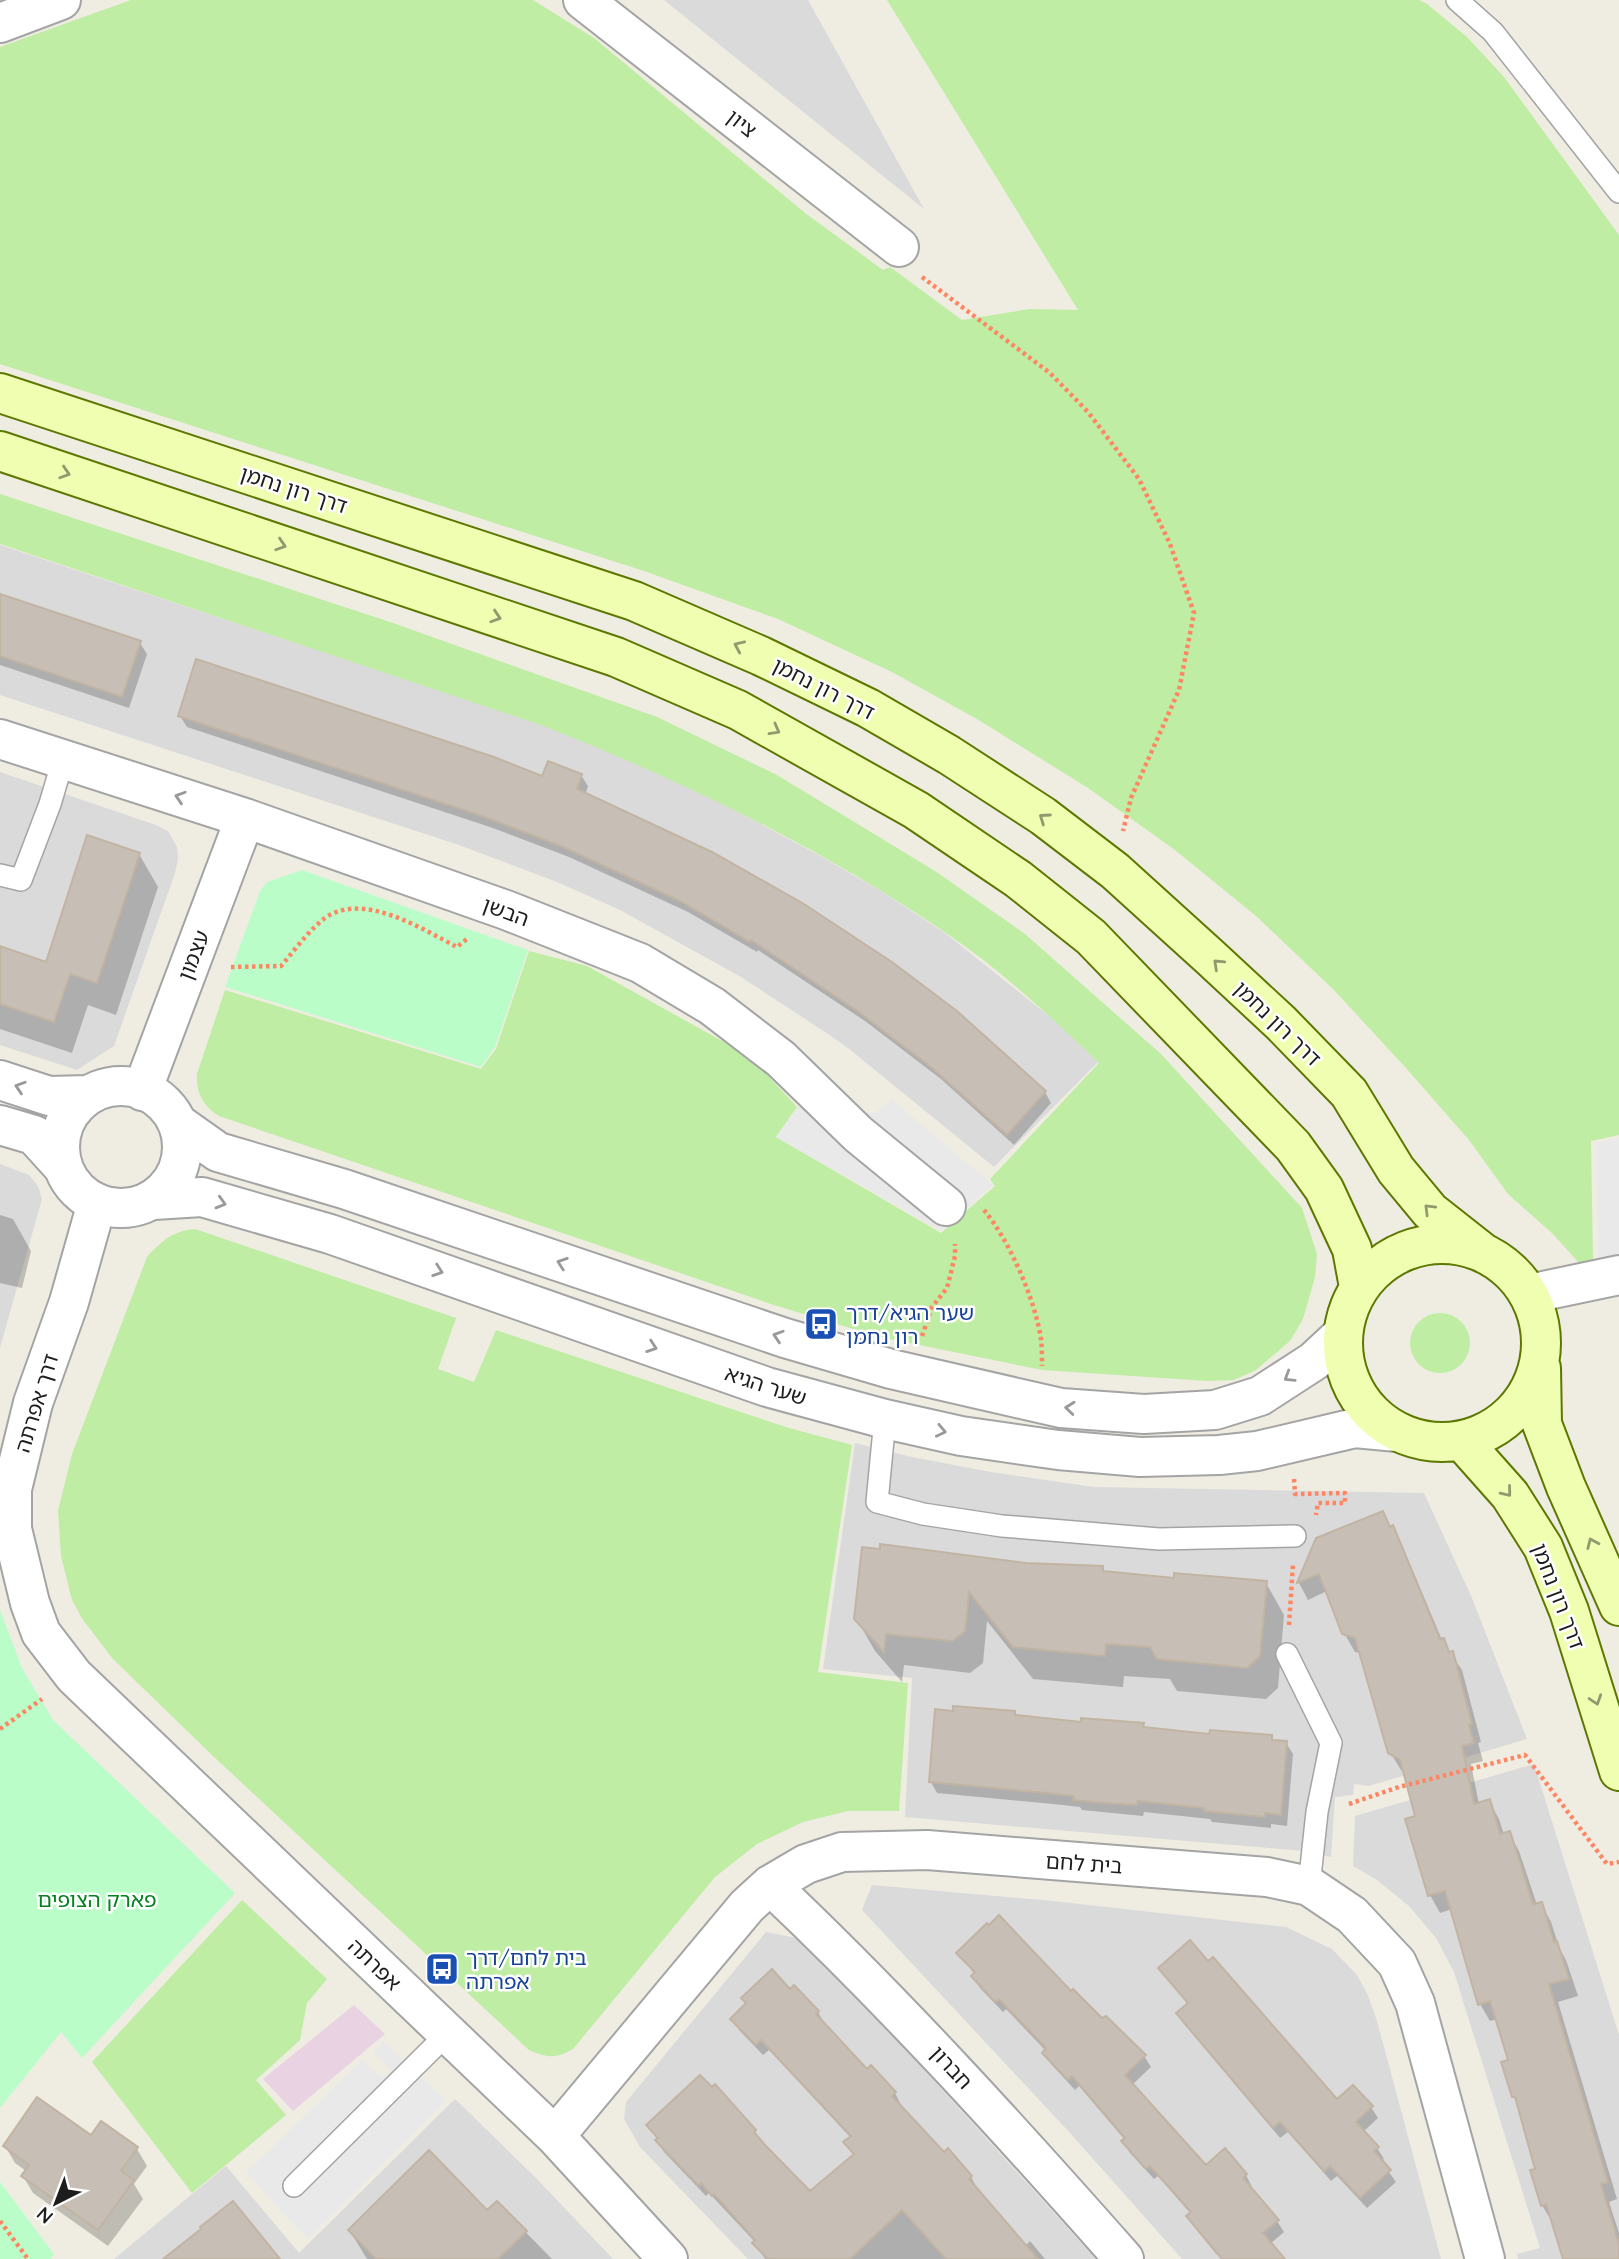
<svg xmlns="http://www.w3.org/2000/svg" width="1619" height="2259" font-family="Quicksand,'Noto Sans Hebrew',sans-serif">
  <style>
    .residential { fill: #dbdada }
    .industrial { fill: #e9d3e2 }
    .grass { fill: #beeda3 }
    .park { fill: #bbfdc8 }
    .parking { fill: #e9e9e9 }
    .shadow { fill: #0003 }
    .building { fill: #c7bfb5; stroke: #c2b4a3; stroke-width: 2 }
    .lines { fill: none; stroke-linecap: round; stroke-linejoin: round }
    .service-casing { stroke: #a4a4a4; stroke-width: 24 }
    .minor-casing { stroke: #a4a4a4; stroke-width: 42 }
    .tertiary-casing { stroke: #a4a4a4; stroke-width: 42 }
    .secondary-casing { stroke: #5c7800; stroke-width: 42 }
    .path { stroke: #ff8663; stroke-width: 4.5; stroke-dasharray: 3.5 3.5; stroke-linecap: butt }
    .service { stroke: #fff; stroke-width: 21 }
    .minor { stroke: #fff; stroke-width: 38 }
    .tertiary { stroke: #fff; stroke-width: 38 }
    .secondary { stroke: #f0feb1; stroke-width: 38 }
    .oneway { stroke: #91996e }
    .oneway2 { stroke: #999 }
    .labels { text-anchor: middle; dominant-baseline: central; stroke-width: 5; stroke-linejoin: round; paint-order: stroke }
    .street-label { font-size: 21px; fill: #1d1d1d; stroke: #fff }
    .transit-label { font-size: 21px; fill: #164399; stroke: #fff; text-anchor: start }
    .park-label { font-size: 21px; fill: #04821e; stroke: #fff }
  </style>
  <rect width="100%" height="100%" fill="#efece2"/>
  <!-- residential -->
  <path class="residential" d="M 664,0 L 808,0 L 924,209 Z
    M 0,545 L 541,724 L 682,782 L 817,854 L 881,891 L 945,933 L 1054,1020 L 1098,1062 L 994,1167 L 848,1048 L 828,1034 L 741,977 L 620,910 L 557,882 L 459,845 L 0,695 Z
    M 0,772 L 156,825 L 168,831 L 177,847 L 178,859 L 175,873 L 114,1046 L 77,1070 L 0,1045 Z
    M 0,1164 L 29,1175 L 38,1186 L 42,1199 L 0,1348 Z
    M 855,1443 L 912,1457 L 991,1472 L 1094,1487 L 1424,1493 L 1472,1598 L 1527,1739 L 1369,1786 L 1354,1784 L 1353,1795 L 1335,1797 L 1331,1857 L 1304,1851 L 905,1817 L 912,1678 L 823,1669 Z
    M 1534,1764 L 1619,2035 L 1619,2259 L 1518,2259 L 1517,2254 L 1540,2248 L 1454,1972 L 1436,1938 L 1409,1906 L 1377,1880 L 1353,1866 L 1355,1816 Z
    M 872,1885 L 1053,1901 L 1286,1927 L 1332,1949 L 1357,1975 L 1367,1993 L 1377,2021 L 1441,2259 L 1182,2259 L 1070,2133 L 862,1910 Z
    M 766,1932 L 806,1940 L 1096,2259 L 748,2259 L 640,2147 L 624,2119 L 626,2102 Z
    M 455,2099 L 534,2176 L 613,2259 L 114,2259 L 226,2166 L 299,2253 Z"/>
  <!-- industrial -->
  <path class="industrial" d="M 354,2005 L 385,2034 L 293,2111 L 263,2079 Z"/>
  <!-- grass -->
  <path class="grass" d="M 131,0 L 533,0 L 594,38 L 805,213 L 883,270 L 890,267 L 962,320 L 1030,309 L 1078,310 L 887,0 L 1419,0 L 1427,4 L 1467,37 L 1504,77 L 1619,235 L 1619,1135 L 1591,1141 L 1593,1261 L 1580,1264 L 1553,1234 L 1508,1194 L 1469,1140 L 1406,1068 L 1334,990 L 1256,916 L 1175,850 L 1088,788 L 977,719 L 892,672 L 778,619 L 644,571 L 0,364 L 0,47 Z
    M 0,494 L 393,623 L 657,717 L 777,775 L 935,871 L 1025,934 L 1161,1054 L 1302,1208 L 1317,1254 L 1315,1277 L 1303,1319 L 1290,1341 L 1256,1370 L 1234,1380 L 1208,1381 L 1042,1370 L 880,1337 L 774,1305 L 219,1116 C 203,1106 196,1093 197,1074 L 225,990 L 481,1069 L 496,1049 L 529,951 L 587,966 L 733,1047 L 759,1066 L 797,1107 L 776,1137 L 941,1233 L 995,1186 L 990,1179 L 1099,1063 C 1051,1017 1001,970 946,933 C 820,847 683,781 541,725 L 0,544 Z
    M 195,1229 L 456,1318 L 438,1369 L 474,1382 L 496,1330 L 789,1428 L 852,1445 L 818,1672 L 908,1683 L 899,1811 L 848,1811 L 803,1822 L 757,1844 L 715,1877 L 573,2049 C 555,2059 548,2058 529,2050 L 213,1756 L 113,1659 L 83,1620 L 72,1600 L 61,1556 L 58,1511 L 72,1454 L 147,1257 C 162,1241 172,1231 195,1229 Z
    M1410 1343a30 30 0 1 1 60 0a30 30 0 1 1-60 0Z
    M 242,1900 L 327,1979 L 307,2003 L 300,2040 L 256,2080 L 286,2115 L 192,2193 L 92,2062 Z"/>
  <!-- park -->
  <path class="park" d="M 302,870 L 528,950 L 495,1047 L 481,1067 L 225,987 L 260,891 L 267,882 Z
    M 0,1610 L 22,1668 L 53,1720 L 235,1893 L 82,2058 L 61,2032 L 0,2108 Z
    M 0,2182 L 54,2254 L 51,2259 L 0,2259 Z"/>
  <!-- parking -->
  <path class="parking" d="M 823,1078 L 855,1112 L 875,1113 L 891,1099 L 993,1185 L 941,1231 L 776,1137 L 797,1107 Z
    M 1619,1138 L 1619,1264 L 1598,1263 L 1596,1143 Z
    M 383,2041 L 446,2101 L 308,2239 L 246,2173 L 362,2060 L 380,2076 L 383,2077 L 389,2072 L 389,2069 L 373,2051 Z"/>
  <!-- shadow -->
  <path class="shadow" d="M 0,596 L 140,643 L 147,654 L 129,708 L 0,665 Z
    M 180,716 L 543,778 L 581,775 L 588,786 L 585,795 L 1045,1092 L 1051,1103 L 1014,1145 L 941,1079 L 865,1021 L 758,950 L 757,952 L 688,912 L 569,857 L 490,827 L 187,727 Z
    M 139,854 L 158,887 L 116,1015 L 88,1005 L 72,1053 L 0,1029 L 0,948 L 47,964 Z
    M 0,1215 L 13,1219 L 31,1251 L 22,1288 L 0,1283 Z
    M 1382,1513 L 1402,1545 L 1442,1640 L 1462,1670 L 1481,1742 L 1478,1743 L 1483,1761 L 1471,1764 L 1479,1804 L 1489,1801 L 1499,1819 L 1504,1835 L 1509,1833 L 1519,1851 L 1537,1905 L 1541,1904 L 1551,1922 L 1559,1947 L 1566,1960 L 1578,1996 L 1558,2002 L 1617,2199 L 1609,2202 L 1619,2233 L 1619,2259 L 1564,2259 L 1552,2222 L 1542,2205 L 1538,2170 L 1520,2108 L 1514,2097 L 1510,2062 L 1497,2019 L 1490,2021 L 1480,2004 L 1452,1909 L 1440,1913 L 1430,1895 L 1417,1817 L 1406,1774 L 1401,1770 L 1390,1752 L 1361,1653 L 1355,1652 L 1344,1633 L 1327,1591 L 1308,1600 L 1299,1583 L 1318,1540 Z
    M 1025,1565 L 1101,1568 L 1104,1573 L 1176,1580 L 1266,1583 L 1284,1615 L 1278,1688 L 1266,1699 L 1177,1691 L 1170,1679 L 1124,1676 L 1123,1687 L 1033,1679 L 987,1621 L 983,1663 L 970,1673 L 904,1665 L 902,1682 L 875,1651 L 856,1618 Z
    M 1014,1713 L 1016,1717 L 1082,1724 L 1143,1725 L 1145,1729 L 1211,1736 L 1271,1737 L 1274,1742 L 1286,1743 L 1293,1754 L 1287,1826 L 1271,1824 L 1271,1828 L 1212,1822 L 1210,1819 L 1144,1812 L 1143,1816 L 1082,1810 L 1080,1807 L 1053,1804 L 937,1793 L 931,1782 Z
    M 959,1953 L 1071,1993 L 1144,2056 L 1151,2067 L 1132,2085 L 1206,2167 L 1225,2151 L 1246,2175 L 1252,2187 L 1250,2189 L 1277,2221 L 1284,2232 L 1270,2244 L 1282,2259 L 1230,2259 L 1223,2250 L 1217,2255 L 1195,2228 L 1188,2217 L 1191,2214 L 1158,2176 L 1154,2179 L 1130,2153 L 1124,2142 L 1125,2140 L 1079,2086 L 1075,2090 L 1051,2064 L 1044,2053 L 1046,2051 L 1006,2009 L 1003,2012 L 980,1988 L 973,1976 L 975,1975 Z
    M 1160,1968 L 1337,2102 L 1371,2107 L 1378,2118 L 1363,2132 L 1377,2148 L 1384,2159 L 1381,2161 L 1396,2182 L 1367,2208 L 1337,2176 L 1331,2181 L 1288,2132 L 1280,2138 L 1185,2025 L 1178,2014 L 1189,2005 Z
    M 790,1991 L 818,2012 L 824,2023 L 867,2072 L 895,2093 L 901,2105 L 900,2106 L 944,2154 L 971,2177 L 977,2188 L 976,2189 L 1025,2246 L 1030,2241 L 1045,2259 L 765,2259 L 755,2242 L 709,2193 L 706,2196 L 664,2152 L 649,2125 L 755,2131 L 761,2142 L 810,2193 L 854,2156 L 846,2142 L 851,2138 L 769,2050 L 763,2055 L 739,2030 L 732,2019 L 747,2005 L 743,1998 Z
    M 102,2123 L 137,2149 L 147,2166 L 134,2184 L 143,2199 L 108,2246 L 33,2193 L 23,2176 L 26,2171 L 15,2163 L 5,2146 L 92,2138 Z
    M 497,2203 L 552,2259 L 367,2259 L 350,2231 L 487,2212 Z"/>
  <!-- building -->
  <path class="building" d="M 0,594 L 141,641 L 122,697 L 0,656 Z
    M 196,659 L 494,757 L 542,776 L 548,761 L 582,774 L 577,789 L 712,852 L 804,904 L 892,962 L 957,1011 L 1046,1091 L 1007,1135 L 932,1068 L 856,1010 L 751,940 L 750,942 L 680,901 L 561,846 L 482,816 L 178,716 Z
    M 87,835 L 140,853 L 97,983 L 70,974 L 54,1022 L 0,1004 L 0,946 L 46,962 Z
    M 1383,1511 L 1390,1527 L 1393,1525 L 1440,1639 L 1444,1638 L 1449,1652 L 1453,1651 L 1472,1724 L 1469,1725 L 1474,1743 L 1462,1746 L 1474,1804 L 1490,1799 L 1500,1834 L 1510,1831 L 1533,1904 L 1542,1902 L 1554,1942 L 1557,1941 L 1569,1979 L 1549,1984 L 1608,2182 L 1601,2184 L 1619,2244 L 1619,2259 L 1563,2259 L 1546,2204 L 1541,2206 L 1530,2170 L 1535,2169 L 1515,2097 L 1512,2097 L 1501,2062 L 1508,2060 L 1490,2001 L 1478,2005 L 1445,1891 L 1428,1896 L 1405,1819 L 1415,1816 L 1400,1760 L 1388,1753 L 1355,1638 L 1342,1634 L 1319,1574 L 1297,1583 L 1316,1538 Z
    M 880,1544 L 1026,1563 L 1103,1566 L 1103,1571 L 1174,1578 L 1174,1573 L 1267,1581 L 1260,1656 L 1247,1668 L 1157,1659 L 1150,1647 L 1106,1644 L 1105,1656 L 1013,1647 L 969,1592 L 965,1631 L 952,1641 L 886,1634 L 884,1652 L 854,1619 L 862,1547 L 880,1549 Z
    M 953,1706 L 1015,1711 L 1015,1715 L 1081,1722 L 1081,1718 L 1144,1723 L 1143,1727 L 1209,1734 L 1210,1730 L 1272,1735 L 1272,1740 L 1287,1741 L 1281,1815 L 1265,1813 L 1265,1817 L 1204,1811 L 1204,1808 L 1138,1801 L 1137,1805 L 1107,1803 L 1073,1800 L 1074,1796 L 1046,1793 L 929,1782 L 935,1709 L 953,1711 Z
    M 999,1915 L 1071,1991 L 1073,1989 L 1102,2018 L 1106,2016 L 1146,2055 L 1125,2075 L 1206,2165 L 1225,2148 L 1247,2174 L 1243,2178 L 1279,2220 L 1263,2233 L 1285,2259 L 1222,2259 L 1186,2216 L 1191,2212 L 1150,2166 L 1146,2169 L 1121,2141 L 1125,2138 L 1072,2076 L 1068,2080 L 1042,2053 L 1046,2048 L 999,1999 L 995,2002 L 971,1976 L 975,1972 L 956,1953 L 987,1923 L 989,1925 Z
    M 1190,1940 L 1208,1961 L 1213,1957 L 1337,2099 L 1353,2085 L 1373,2106 L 1356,2122 L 1379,2147 L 1374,2151 L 1391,2170 L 1360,2198 L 1330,2166 L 1324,2171 L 1280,2122 L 1273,2128 L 1176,2013 L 1188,2003 L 1158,1968 Z
    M 772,1969 L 790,1989 L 794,1985 L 819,2011 L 816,2014 L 867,2069 L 871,2065 L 896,2092 L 892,2096 L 944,2152 L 948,2148 L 972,2176 L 969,2179 L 1038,2259 L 946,2259 L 902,2210 L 850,2259 L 768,2259 L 752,2243 L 755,2240 L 714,2194 L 712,2196 L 701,2183 L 699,2186 L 669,2155 L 655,2140 L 658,2138 L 646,2125 L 700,2075 L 712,2087 L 715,2084 L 756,2130 L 754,2132 L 765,2145 L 810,2191 L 854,2154 L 843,2142 L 851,2136 L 761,2040 L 756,2045 L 730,2019 L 746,2003 L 741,1998 Z
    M 37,2097 L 91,2135 L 101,2121 L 138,2147 L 121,2171 L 134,2180 L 98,2230 L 21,2176 L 29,2165 L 3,2146 Z
    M 429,2150 L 487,2210 L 497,2201 L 527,2231 L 498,2259 L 376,2259 L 348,2230 Z
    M 233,2201 L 280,2259 L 163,2259 L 201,2229 L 200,2227 Z"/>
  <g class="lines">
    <defs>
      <path id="service" d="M 1457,0 L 1493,32 L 1619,192
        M 0,875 L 21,880 L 50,804 L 63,760
        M 885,1419 L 877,1502 L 923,1514 L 1002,1526 L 1159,1539 L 1295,1536
        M 1287,1654 L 1331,1743 L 1317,1812 L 1309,1886
        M 294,2186 L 448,2033"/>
      <path id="minor" d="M 583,0 L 899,247
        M 0,23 L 61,0
        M 0,739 L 245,818 L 506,910 L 640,963 L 712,1006 L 781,1059 L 858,1134 L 946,1206
        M 142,1091 L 245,818
        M 97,1203 L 69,1302 L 33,1403 L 12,1489 L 12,1529 L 30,1603 L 41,1633 L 74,1676 L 555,2136 L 668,2259
        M 1529,1294 L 1619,1275
        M 770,1885 C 895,2003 1010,2130 1124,2259
        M 555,2136 L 747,1906 L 770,1885 L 806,1864 L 842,1852 L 927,1850 L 1267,1877 L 1309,1886 L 1352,1915 L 1397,1963 L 1415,2003 L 1485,2259"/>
      <path id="tertiary" d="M 0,1080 L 49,1096 L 88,1095
        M60 1147a61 61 0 1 1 122 0a61 61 0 1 1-122 0Z
        M 177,1123 L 218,1152 L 344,1189 L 785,1338 L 891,1369 L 1061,1408 L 1144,1414 L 1215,1410 L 1260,1396 L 1314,1361 L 1342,1335
        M 0,1125 L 34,1135 L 63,1167
        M 154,1200 L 202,1197 L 330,1234 L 767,1387 L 885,1419 L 961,1436 L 1058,1450 L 1140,1457 L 1219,1455 L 1257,1451 L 1355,1428 L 1397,1432"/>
      <path id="secondary" d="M 0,393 L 634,601 L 761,656 L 868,708 L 949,755 L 1043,816 L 1115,871 L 1211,958 L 1281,1023 L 1349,1093 L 1396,1170 L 1430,1211 L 1482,1252
        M 0,451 L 616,657 L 738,710 L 916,810 L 1018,879 L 1091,937 L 1293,1146 L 1324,1189 L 1352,1249 L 1359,1287
        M1343 1343a99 99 0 1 1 198 0a99 99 0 1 1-198 0Z
        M 1541,1368 L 1542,1424 L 1566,1487 L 1619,1606
        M 1462,1441 L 1510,1495 L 1543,1547 L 1569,1611 L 1619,1771"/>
    </defs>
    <!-- service casing -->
    <use href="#service" class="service-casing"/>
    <!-- minor casing -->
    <use href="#minor" class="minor-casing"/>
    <!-- tertiary casing -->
    <use href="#tertiary" class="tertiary-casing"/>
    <!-- secondary casing -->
    <use href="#secondary" class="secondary-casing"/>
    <!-- path -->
    <path class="path" d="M 922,277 L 1050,373 L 1088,412 L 1139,479 L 1170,544 L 1194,613 L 1179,690 L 1131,798 L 1123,831
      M 231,967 L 281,966 C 295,950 308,931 325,918 C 363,891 422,929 457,947 L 468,938
      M 984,1210 C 1009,1240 1035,1299 1041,1339 C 1042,1348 1042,1357 1042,1366
      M 922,1336 L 932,1307 L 947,1288 L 955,1256 L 955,1244
      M 1294,1479 L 1295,1494 L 1345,1493 L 1345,1503 L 1318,1503 L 1316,1515
      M 1289,1625 L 1293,1564
      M 0,1729 L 42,1699
      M 1349,1804 L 1399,1787 L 1525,1755 L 1607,1864 L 1619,1862
      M 0,2221 L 28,2259"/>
    <!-- service -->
    <use href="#service" class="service"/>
    <!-- minor -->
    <use href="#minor" class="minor"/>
    <!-- tertiary -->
    <use href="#tertiary" class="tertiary"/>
    <!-- secondary -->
    <use href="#secondary" class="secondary"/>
  </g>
  <!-- one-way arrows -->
  <defs><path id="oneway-chevron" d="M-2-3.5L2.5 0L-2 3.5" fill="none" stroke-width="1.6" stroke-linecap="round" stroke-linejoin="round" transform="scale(1.75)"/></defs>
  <g class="oneway">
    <use href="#oneway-chevron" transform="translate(65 473) rotate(18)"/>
    <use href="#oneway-chevron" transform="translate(281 545) rotate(18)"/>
    <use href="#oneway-chevron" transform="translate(496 617) rotate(18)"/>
    <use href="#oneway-chevron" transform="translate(739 646) rotate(-156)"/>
    <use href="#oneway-chevron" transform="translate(775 730) rotate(29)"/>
    <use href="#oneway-chevron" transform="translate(1044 818) rotate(-145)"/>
    <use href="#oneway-chevron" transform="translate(1218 964) rotate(-137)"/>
    <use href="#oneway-chevron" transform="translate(1429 1209) rotate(-135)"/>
    <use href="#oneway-chevron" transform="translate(1507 1492) rotate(51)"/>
    <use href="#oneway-chevron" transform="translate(1592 1543) rotate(-114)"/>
    <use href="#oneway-chevron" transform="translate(1596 1700) rotate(72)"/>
  </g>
  <g class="oneway2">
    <use href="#oneway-chevron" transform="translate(180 797) rotate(-162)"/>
    <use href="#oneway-chevron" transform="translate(20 1087) rotate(-162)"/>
    <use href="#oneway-chevron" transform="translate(221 1203) rotate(16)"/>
    <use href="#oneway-chevron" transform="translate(562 1263) rotate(-161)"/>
    <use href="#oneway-chevron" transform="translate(438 1271) rotate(19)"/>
    <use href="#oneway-chevron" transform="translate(778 1336) rotate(-162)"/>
    <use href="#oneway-chevron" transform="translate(652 1347) rotate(19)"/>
    <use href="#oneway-chevron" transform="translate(1289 1377) rotate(148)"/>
    <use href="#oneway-chevron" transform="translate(1070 1408) rotate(-174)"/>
    <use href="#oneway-chevron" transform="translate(941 1431) rotate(12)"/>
  </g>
  <!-- icons -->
  <defs>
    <symbol id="bus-square" viewBox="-11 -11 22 22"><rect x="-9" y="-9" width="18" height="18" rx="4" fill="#1a4fb4" stroke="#fff"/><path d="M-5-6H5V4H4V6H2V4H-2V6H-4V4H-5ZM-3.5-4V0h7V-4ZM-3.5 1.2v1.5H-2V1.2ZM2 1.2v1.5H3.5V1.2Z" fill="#fff"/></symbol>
  </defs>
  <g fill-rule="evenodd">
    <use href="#bus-square" x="802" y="1305" width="38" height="38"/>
    <use href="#bus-square" x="423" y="1950" width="38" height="38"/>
  </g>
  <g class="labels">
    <!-- street labels -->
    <g class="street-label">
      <text transform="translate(742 123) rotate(38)">ציון</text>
      <text transform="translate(294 489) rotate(18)">דרך רון נחמן</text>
      <text transform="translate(824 688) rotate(27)">דרך רון נחמן</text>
      <text transform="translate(506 911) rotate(20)">הבשן</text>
      <text transform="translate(193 955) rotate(-69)">עצמון</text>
      <text transform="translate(1278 1023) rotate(44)">דרך רון נחמן</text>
      <text transform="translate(766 1385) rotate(18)">שער הגיא</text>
      <text transform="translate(36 1403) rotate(-73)">דרך אפרתה</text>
      <text transform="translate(1559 1596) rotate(69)">דרך רון נחמן</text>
      <text transform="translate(1084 1863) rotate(4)">בית לחם</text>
      <text transform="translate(375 1964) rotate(44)">אפרתה</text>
      <text transform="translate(952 2067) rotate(47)">חברון</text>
    </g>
    <!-- transit labels -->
    <g class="transit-label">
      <text x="846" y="1312">שער הגיא/דרך<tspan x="846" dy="24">רון נחמן</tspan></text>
      <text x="466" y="1957">בית לחם/דרך<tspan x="466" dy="24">אפרתה</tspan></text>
    </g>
    <!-- park labels -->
    <g class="park-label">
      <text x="97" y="1899">פארק הצופים</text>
    </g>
  </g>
  <!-- north arrow -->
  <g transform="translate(56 2203) rotate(222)" stroke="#ffffff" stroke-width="5" paint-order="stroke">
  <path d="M0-5L12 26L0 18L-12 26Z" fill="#1d1d1d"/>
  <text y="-10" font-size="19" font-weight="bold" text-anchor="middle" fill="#1d1d1d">N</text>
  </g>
</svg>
